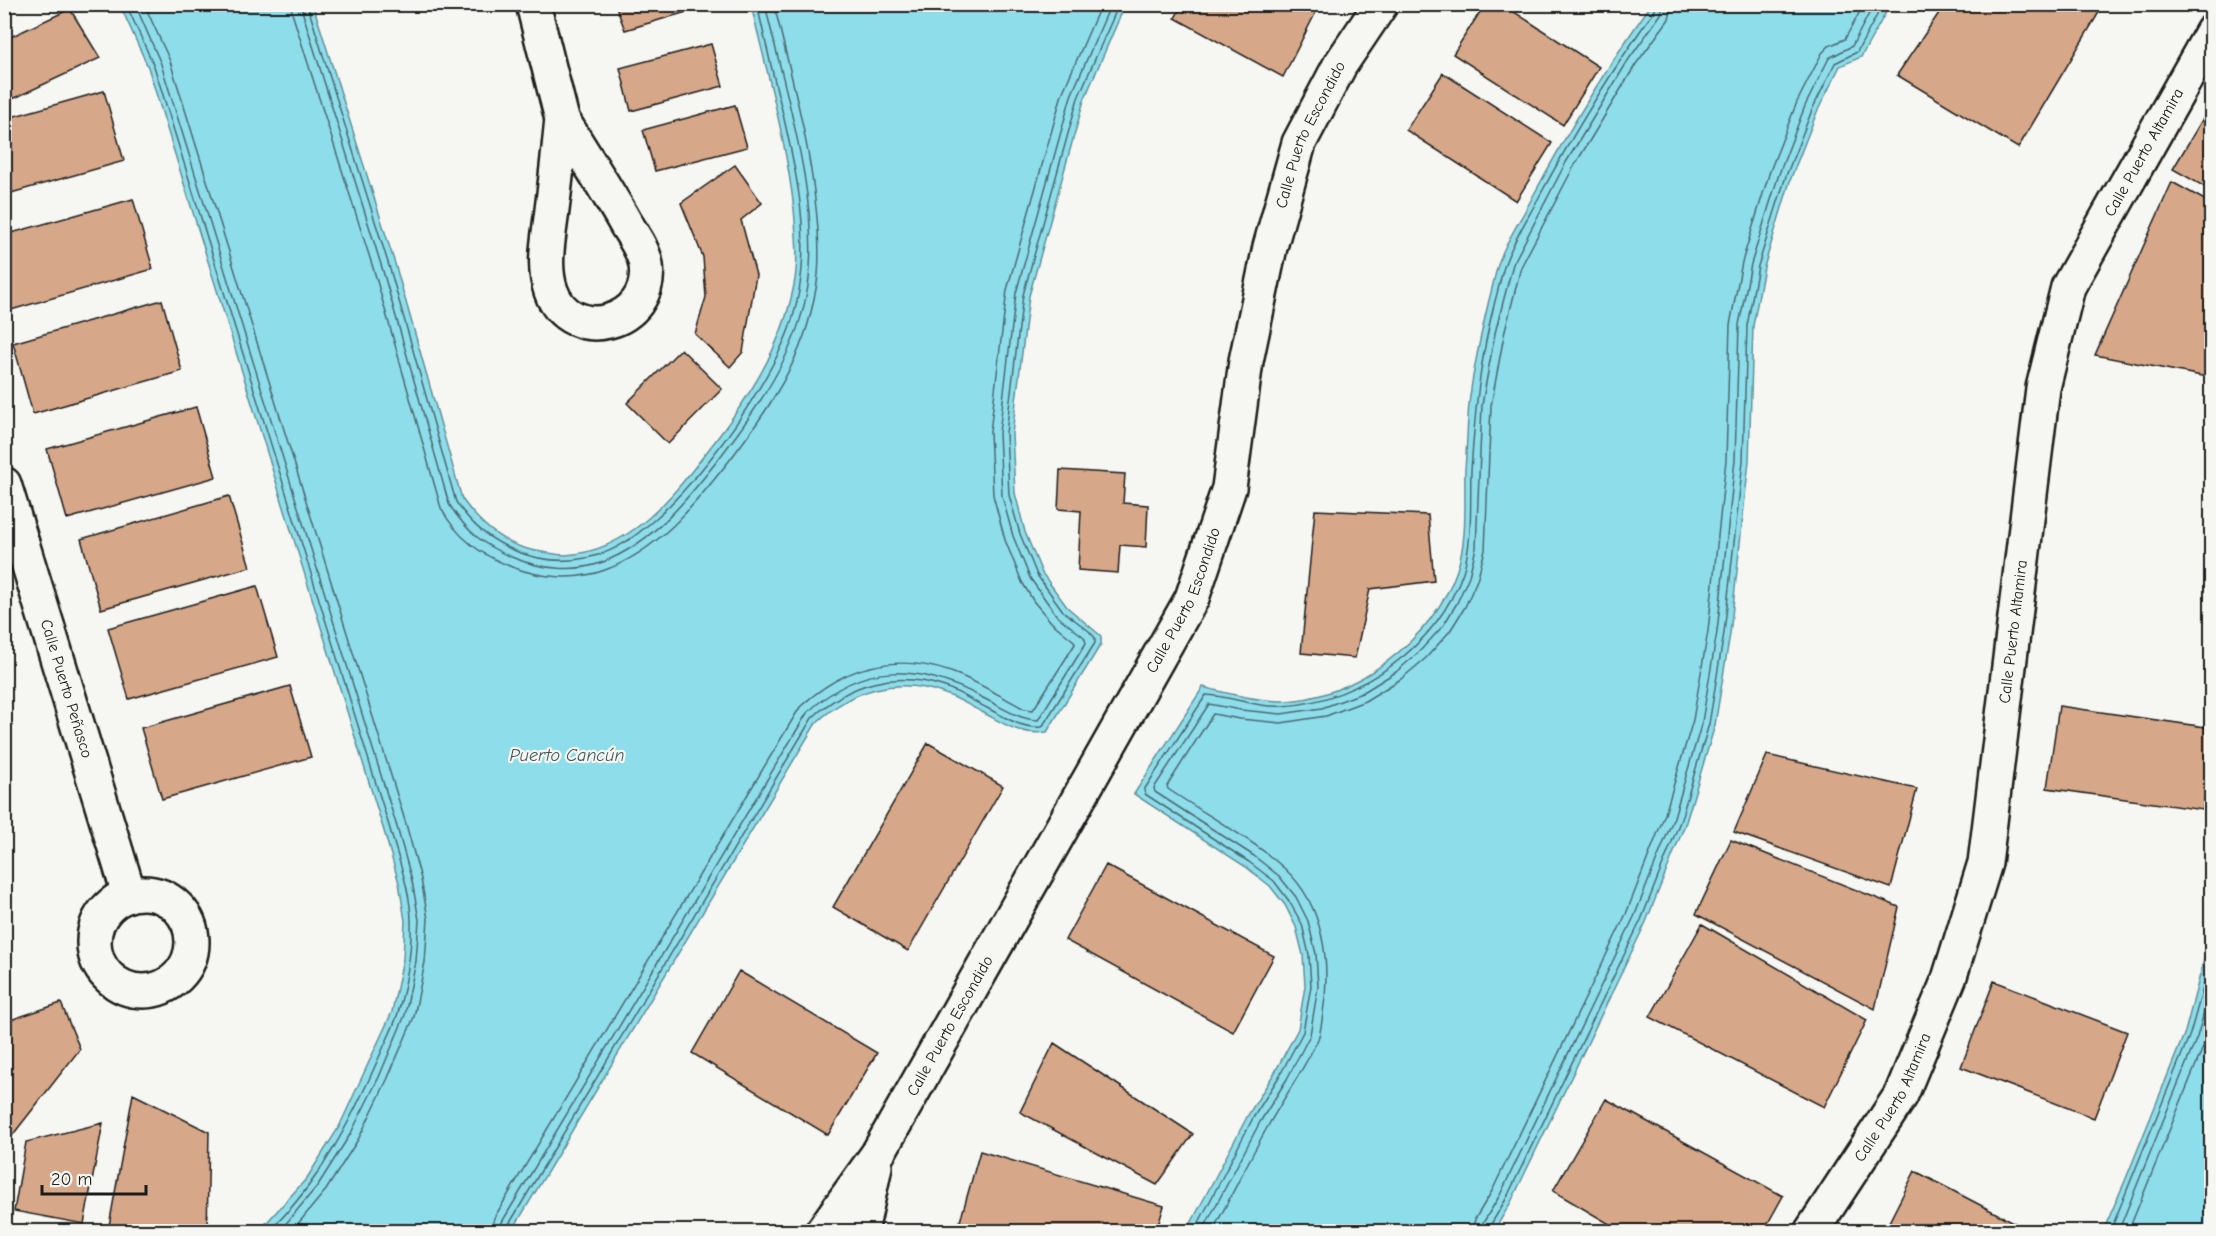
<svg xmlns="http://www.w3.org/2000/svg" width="2216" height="1236" font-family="'Comic Neue',sans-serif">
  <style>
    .water { fill: #8eddeb; stroke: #609098; stroke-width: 1.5 }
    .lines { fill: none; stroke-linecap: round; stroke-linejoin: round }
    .shore { stroke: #4a696f; stroke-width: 1.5 }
    .building { fill: #d6a788; stroke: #1c1c1c; stroke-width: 1.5 }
    .street-casing { stroke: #1c1c1c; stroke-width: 38 }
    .street { stroke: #f6f6f2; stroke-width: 33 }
    .labels { text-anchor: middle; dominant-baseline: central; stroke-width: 4.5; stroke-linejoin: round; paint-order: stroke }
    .street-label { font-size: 16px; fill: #1c1c1c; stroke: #f6f6f2 }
    .water-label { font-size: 18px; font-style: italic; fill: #3e565a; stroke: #f6f6f2 }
  </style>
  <rect width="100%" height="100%" fill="#f6f6f2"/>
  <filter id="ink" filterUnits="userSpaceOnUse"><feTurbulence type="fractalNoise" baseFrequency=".0167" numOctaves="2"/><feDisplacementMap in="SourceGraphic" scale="12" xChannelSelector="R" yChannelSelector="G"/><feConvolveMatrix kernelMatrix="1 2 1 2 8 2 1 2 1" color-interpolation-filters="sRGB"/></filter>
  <g filter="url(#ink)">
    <!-- water -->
    <path class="water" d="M 120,5 L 313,5 L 396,267 L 462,499 C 482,527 507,548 542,552 C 549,553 557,555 565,555 C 630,552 673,496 709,449 C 748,399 782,348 794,285 C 799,260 796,234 794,209 C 786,140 767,72 751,5 L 1125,5 L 1084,100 L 1029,296 L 1012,434 L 1015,493 L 1025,532 L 1042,573 L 1067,607 L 1101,636 L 1101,644 L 1047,732 C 1020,736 1005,724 982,712 C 970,706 958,698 945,694 C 897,676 852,689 816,723 L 512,1231 L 259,1231 L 307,1178 L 339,1127 L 392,1012 L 403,959 L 405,921 L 399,883 L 384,831 L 148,67 Z
      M 1651,5 L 1890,5 L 1861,57 L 1840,66 L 1817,112 L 1791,178 L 1764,267 L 1753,326 L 1749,461 L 1730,634 L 1715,725 L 1686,822 L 1646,922 L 1511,1202 L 1494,1231 L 1187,1231 L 1248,1115 L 1275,1072 L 1298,1029 L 1305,986 L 1303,955 L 1296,927 L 1285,905 L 1270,886 L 1246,867 L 1134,794 L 1203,687 C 1228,694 1254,700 1280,701 C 1353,701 1434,639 1457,570 C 1468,538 1464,502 1465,469 C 1467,447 1467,426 1469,404 C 1473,369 1481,334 1489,300 C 1493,286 1495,272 1500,259 C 1508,238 1522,218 1532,198 C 1568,131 1607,66 1651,5 Z
      M 2211,933 L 2211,1231 L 2103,1231 L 2125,1181 L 2185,1032 Z"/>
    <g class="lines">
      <!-- shore -->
      <path class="shore" d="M 126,4 L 154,66 L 390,829 C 398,859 411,891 411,922 C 412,952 406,985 398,1013 C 394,1027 386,1041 380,1055 C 352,1119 319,1184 268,1232
        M 135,4 L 161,64 L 397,827 L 412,881 L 419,920 L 416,961 L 405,1015 L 379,1077 L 351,1133 L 318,1185 L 279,1232
        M 144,4 L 170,61 L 406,824 L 421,879 L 428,919 L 425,962 L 414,1017 L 387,1080 L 359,1138 L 326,1190 L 291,1232
        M 291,4 L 292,13 L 375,274 L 441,508 C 457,538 481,555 512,567 C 541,578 576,581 605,570 C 659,550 695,504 729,461 C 759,422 789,380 805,333 C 810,319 813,304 816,289 C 821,263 819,235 816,208 C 809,139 790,72 774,4
        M 300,4 L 383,271 L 449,504 C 466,531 485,547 514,558 C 541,569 575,573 603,562 C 652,543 686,501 717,461 C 757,409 798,352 808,286 C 821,200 784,89 765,4
        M 307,4 L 390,269 L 456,502 C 473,527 490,540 518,552 C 544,562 571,563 598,555 C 666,536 765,394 789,329 C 794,315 798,299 800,285 C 809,227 795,166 782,110 C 773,75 765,40 757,4
        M 491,1232 L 494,1218 L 800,707 C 843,667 894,652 951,672 C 977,681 1001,697 1025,709 L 1033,710 L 1075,644 L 1074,641 L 1051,622 L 1034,602 L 1022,582 L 1005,540 L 993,495 L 990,432 L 1007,290 L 1062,94 L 1101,4
        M 500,1232 L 502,1222 L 807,713 C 863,660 919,664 983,698 C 1000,706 1019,720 1038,720 L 1086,643 L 1084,637 L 1057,616 L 1030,578 L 1013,536 L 1002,496 L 999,433 L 1016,293 L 1071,96 L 1111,4
        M 507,1232 L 508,1226 L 812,718 C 849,683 895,670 945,687 C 959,692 973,701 987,708 C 1005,717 1021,729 1042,727 L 1095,643 L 1095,638 L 1089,631 L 1063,611 L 1037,575 L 1020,534 L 1009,495 L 1006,433 L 1023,295 L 1078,98 L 1119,4
        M 1194,1232 L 1253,1118 L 1280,1075 L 1303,1032 L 1311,986 L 1309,955 L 1302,924 L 1289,901 L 1274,881 L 1249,862 L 1145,794 L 1144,790 L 1206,695 C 1231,696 1257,708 1283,706 C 1360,701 1438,646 1463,572 C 1473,540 1470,504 1471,471 C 1475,411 1480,359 1495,301 C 1499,288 1501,274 1506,261 C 1514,240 1527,219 1538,199 C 1573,134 1612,70 1655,10 L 1656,4
        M 1202,1232 L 1260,1122 L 1287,1079 L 1310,1035 L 1318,987 L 1316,954 L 1308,921 L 1296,897 L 1279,876 L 1254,856 L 1155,792 L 1154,788 L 1209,704 L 1241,710 L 1281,714 L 1322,708 L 1362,693 L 1396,672 L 1419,652 L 1443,626 L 1457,603 L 1469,576 L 1476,548 L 1482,405 L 1495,333 L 1513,264 L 1565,164 L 1629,59 L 1661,14 L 1663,4
        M 1212,1232 C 1231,1197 1248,1161 1268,1126 C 1284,1097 1304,1070 1318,1039 C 1321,1031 1322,1021 1323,1013 C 1331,963 1324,905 1285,869 C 1250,837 1206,815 1168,789 L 1167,786 L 1213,714 L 1240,719 L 1281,723 L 1326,716 L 1365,701 L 1401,679 L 1426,658 L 1450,631 L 1465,607 L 1477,580 L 1485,550 L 1491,406 L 1504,335 L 1521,267 L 1573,168 L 1636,64 L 1669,19 L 1672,4
        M 1472,1232 L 1475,1219 L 1492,1191 L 1626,914 L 1665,814 L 1693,720 L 1708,631 L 1726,460 L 1730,325 L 1742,262 L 1770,171 L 1797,102 L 1822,53 L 1829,46 L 1845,39 L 1864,4
        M 1481,1232 L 1483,1223 L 1500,1195 L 1634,917 L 1674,817 L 1702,722 L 1717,632 L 1735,460 L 1739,325 L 1751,264 L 1779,174 L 1805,106 L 1829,58 L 1852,46 L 1874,4
        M 1489,1232 L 1490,1226 L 1506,1199 L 1641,920 L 1681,819 L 1709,724 L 1724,633 L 1743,461 L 1747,326 L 1758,266 L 1786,176 L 1812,110 L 1835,63 L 1857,52 L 1883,4
        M 2110,1232 L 2190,1034 L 2212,956
        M 2118,1232 L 2197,1037 L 2212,985
        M 2128,1232 L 2206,1040 L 2212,1019"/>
    </g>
    <!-- building -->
    <path class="building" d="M 4,4 L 19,4 L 4,13 Z
      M 615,4 L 714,4 L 625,30 Z
      M 1183,4 L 1320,4 L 1283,77 L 1175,18 Z
      M 1485,4 L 1502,4 L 1599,67 L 1563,125 L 1453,54 Z
      M 1945,4 L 2104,4 L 2018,148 L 1897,75 Z
      M 70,9 L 100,58 L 4,103 L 4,40 Z
      M 711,44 L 723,86 L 631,111 L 620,68 Z
      M 1443,73 L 1552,143 L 1516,201 L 1406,130 Z
      M 104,91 L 124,161 L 4,195 L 4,119 Z
      M 2212,103 L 2212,191 L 2173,169 Z
      M 735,105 L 747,147 L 655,171 L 643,130 Z
      M 735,165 L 762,203 L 741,220 L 756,275 L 743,352 L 730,367 L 695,334 L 706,297 L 703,257 L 681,203 Z
      M 2172,182 L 2212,204 L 2212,378 L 2095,355 Z
      M 133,199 L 153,269 L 4,312 L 4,235 Z
      M 162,300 L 182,371 L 33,414 L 13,343 Z
      M 681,349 L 722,389 L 668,444 L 627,403 Z
      M 196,407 L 216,477 L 67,519 L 47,449 Z
      M 1060,470 L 1125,474 L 1123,503 L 1148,505 L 1146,547 L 1120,545 L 1118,573 L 1078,570 L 1081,511 L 1058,509 Z
      M 229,496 L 250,567 L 101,609 L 81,539 Z
      M 1315,510 L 1428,515 L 1434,581 L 1370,589 L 1355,658 L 1301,653 Z
      M 257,586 L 278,657 L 129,699 L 108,628 Z
      M 290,686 L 311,757 L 162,799 L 141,728 Z
      M 2059,706 L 2212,728 L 2212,747 L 2203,810 L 2047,788 Z
      M 928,743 L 1003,786 L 908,951 L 833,907 Z
      M 1767,755 L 1917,789 L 1891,888 L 1734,832 Z
      M 1731,840 L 1899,907 L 1875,1009 L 1696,914 Z
      M 1106,865 L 1274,956 L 1233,1032 L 1065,940 Z
      M 1702,924 L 1867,1020 L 1824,1107 L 1650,1017 Z
      M 739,971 L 877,1053 L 828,1135 L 692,1053 Z
      M 1994,981 L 2127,1032 L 2094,1118 L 1961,1067 Z
      M 61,1003 L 80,1049 L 4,1146 L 4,1022 Z
      M 1054,1043 L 1193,1134 L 1157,1185 L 1020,1112 Z
      M 133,1094 L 209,1132 L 207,1232 L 108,1231 Z
      M 1606,1099 L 1783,1196 L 1763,1232 L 1623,1232 L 1553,1191 Z
      M 103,1123 L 84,1224 L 14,1211 L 26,1142 Z
      M 980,1151 L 1164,1206 L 1156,1232 L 957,1232 Z
      M 1915,1171 L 2032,1232 L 1884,1232 Z"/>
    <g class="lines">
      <defs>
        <g id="street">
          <path d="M 533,4 L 562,119"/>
          <path d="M 562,119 C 583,154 606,188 626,224 C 634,237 644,251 646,265 C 654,325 570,346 551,291 C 542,266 549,236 552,210 C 556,179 559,149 562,119 Z"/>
          <path id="s1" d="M 4,484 L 129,894"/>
          <circle cx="143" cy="942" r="49"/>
          <path id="s2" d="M 822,1232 L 877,1155 L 1192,598 L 1229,488 L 1246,361 L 1270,247 L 1299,143 L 1340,65 L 1381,4"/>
          <path d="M 861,1232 L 875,1166"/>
          <path id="s3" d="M 1811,1232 L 1901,1095 L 1949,979 L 1985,863 L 2043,388 L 2068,287 L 2212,32"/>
        </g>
      </defs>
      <!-- street casing -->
      <use href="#street" class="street-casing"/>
      <!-- street -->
      <use href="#street" class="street"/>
    </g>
  </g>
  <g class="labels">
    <!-- street labels -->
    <g class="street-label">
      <text stroke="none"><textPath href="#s2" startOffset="1215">Calle Puerto Escondido</textPath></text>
      <text stroke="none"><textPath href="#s3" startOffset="1148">Calle Puerto Altamira</textPath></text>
      <text stroke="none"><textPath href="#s2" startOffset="729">Calle Puerto Escondido</textPath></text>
      <text stroke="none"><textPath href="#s3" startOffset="644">Calle Puerto Altamira</textPath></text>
      <text stroke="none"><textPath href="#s1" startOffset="214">Calle Puerto Peñasco</textPath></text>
      <text stroke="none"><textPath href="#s2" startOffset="243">Calle Puerto Escondido</textPath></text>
      <text stroke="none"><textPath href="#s3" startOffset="158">Calle Puerto Altamira</textPath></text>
    </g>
    <!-- water labels -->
    <g class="water-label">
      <text x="567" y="755">Puerto Cancún</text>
    </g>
  </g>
  <!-- margin -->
  <rect width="2216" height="1236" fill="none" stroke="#f6f6f2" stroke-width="24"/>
  <rect x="12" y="12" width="2192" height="1212" fill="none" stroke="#1c1c1c" stroke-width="2" filter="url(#ink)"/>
  <!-- scale -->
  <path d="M42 1185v9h104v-9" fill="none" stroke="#1c1c1c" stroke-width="3"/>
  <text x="51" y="1185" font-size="18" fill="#1c1c1c" stroke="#f6f6f2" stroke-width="4.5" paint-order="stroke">20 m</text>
</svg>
